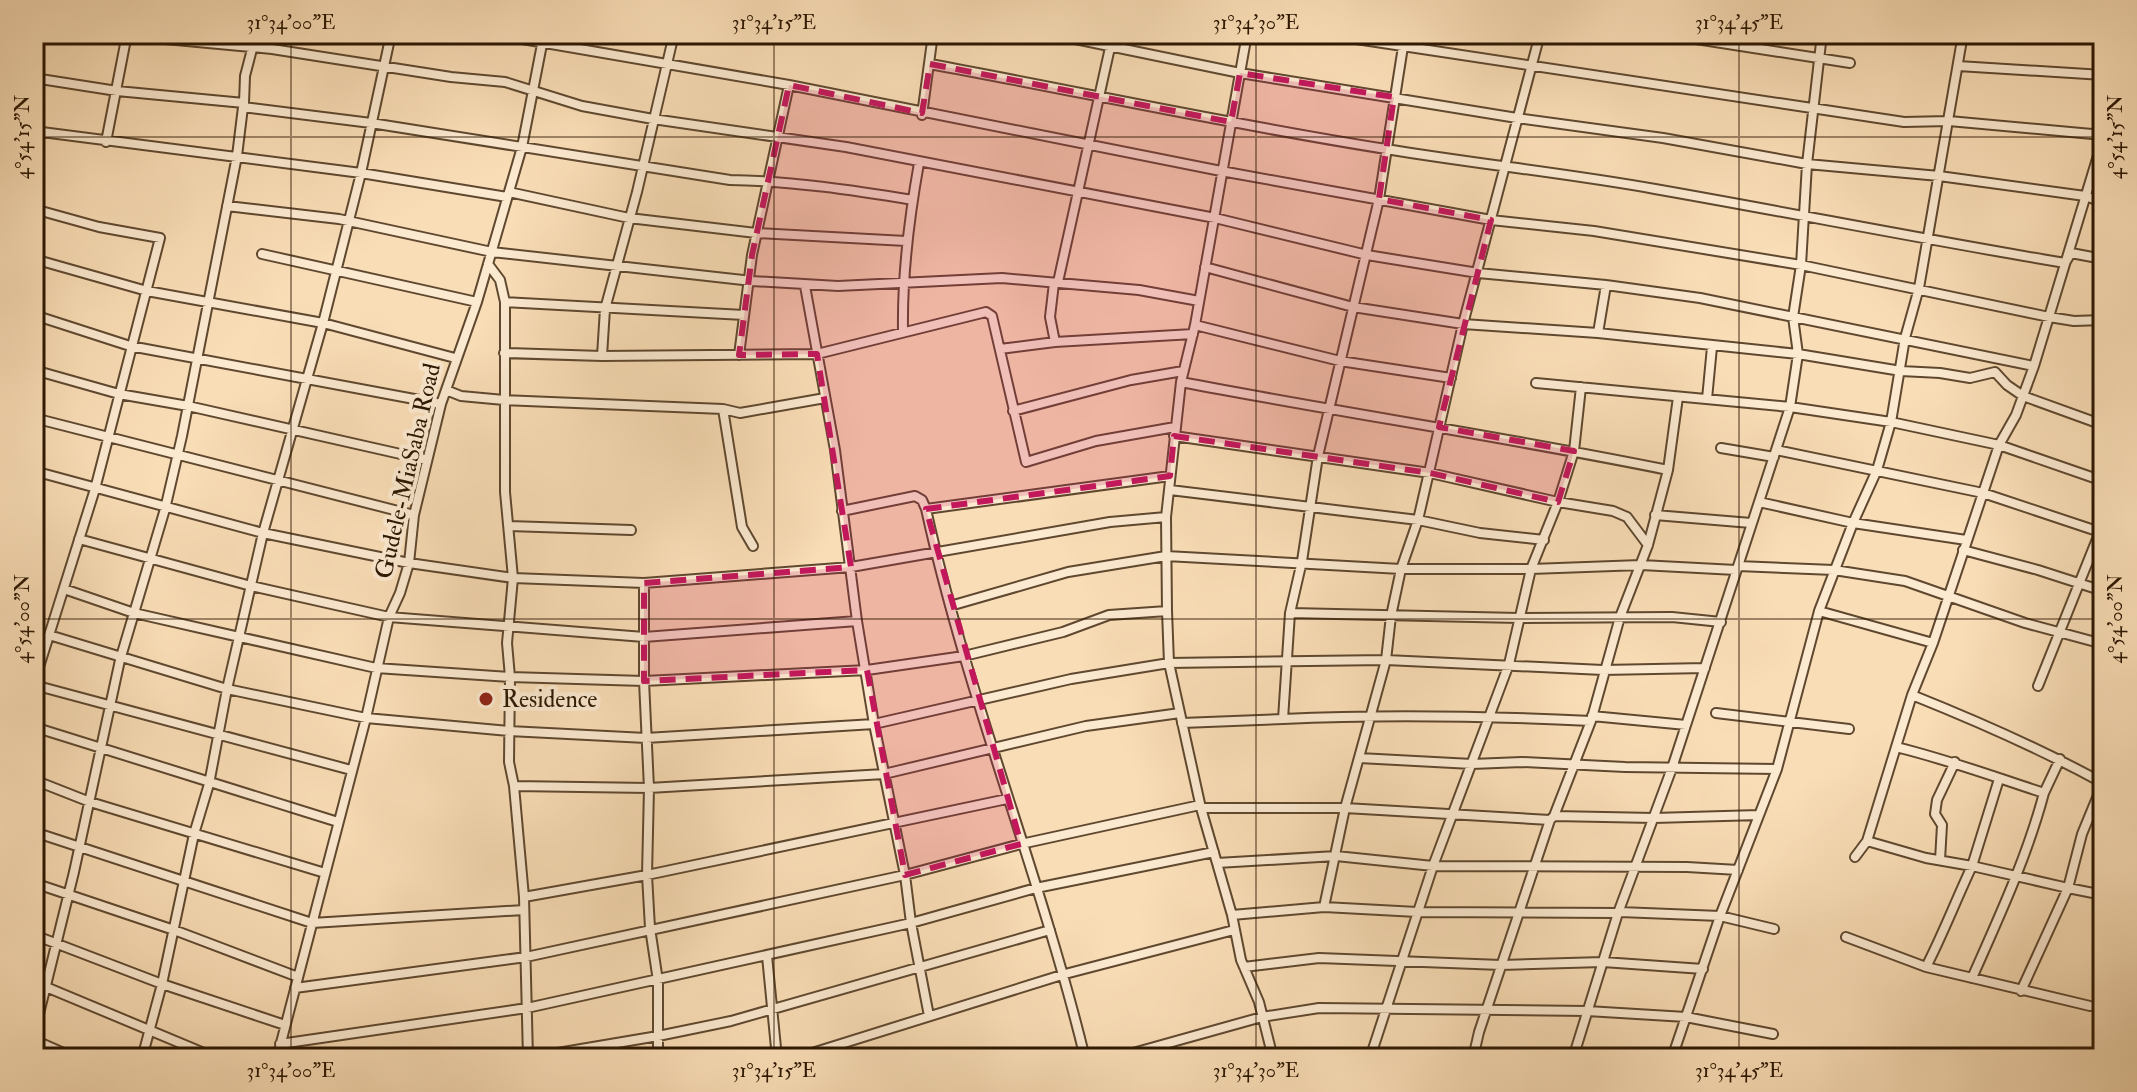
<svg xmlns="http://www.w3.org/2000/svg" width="2137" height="1092" font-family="'IM FELL Double Pica',serif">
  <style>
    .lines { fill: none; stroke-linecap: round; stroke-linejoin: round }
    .minor-casing { stroke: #5f482f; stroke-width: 12 }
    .minor { stroke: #fbe9d0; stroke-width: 8 }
    .marked { fill: #c2185b; fill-opacity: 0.2; stroke: #c2185b; stroke-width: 6; stroke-dasharray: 16 10; stroke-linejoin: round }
    .ticks { fill: none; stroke: #2c1702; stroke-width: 2; stroke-opacity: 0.45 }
    .poi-dot { fill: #8f2418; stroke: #fbe9d0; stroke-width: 3 }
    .labels { text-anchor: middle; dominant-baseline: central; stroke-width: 8; stroke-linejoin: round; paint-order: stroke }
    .street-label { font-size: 24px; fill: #2c1702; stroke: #fbe9d0 }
    .poi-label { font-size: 24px; fill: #2c1702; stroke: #fbe9d0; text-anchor: start }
    .neatline { fill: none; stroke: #2c1702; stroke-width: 3 }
    .ticks-label { font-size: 20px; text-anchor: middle; fill: #2c1702 }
  </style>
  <rect width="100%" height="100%" fill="#f9ddb6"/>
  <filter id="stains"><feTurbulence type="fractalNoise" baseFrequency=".0025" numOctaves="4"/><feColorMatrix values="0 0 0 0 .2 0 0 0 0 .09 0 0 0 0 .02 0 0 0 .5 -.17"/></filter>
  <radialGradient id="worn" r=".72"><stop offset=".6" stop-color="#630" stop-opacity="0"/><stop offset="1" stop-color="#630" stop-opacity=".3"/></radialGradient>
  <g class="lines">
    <defs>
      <path id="minor" d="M 111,34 L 272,49 L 451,77 L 505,82 L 582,106 L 653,119 L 846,147 L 1215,218 L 1367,255 L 1478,273 L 1606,285 L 1700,298 L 2034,366
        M 493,34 L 789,85 L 1221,171 L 1491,220 L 1594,231 L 1801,265 L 2049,317 L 2074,321 L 2103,320
        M 1051,34 L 1240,73 L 1517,118 L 1663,138 L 1807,164 L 1939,176 L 2085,196 L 2103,202
        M 1247,34 L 1195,325 L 1181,382 L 1166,517 L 1167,611 L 1169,663 L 1201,808 L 1232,915 L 1241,960 L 1259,1002 L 1273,1058
        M 1323,34 L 1904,122 L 1949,121 L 2103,135
        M 1405,34 L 1379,199 L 1318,456 L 1302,561 L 1290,613 L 1283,719 C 1386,714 1488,716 1591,721
        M 1540,34 L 1463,324 L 1418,520 L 1401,569 L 1391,616 L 1386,660 L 1345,808 L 1324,907 L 1417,912 L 1618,913
        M 1664,34 L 1850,63
        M 930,64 C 1082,92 1233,125 1386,149 C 1476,164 1566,173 1655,189 C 1792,213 1927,240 2065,263 L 2071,253 L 2103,259
        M 1958,66 L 2103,75
        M 34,78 L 117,91 L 244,103 L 243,107 L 371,123 L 730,180 C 792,181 852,190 913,200
        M 244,103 L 245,76 L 256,34
        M 922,115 L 933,34
        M 34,131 L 361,173 L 507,197
        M 106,142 L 127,34
        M 34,155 L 38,132
        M 509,192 L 629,218 L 756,233 L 906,241
        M 227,206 L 339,219 L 492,252 L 752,281 L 838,286 L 1002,278 L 1139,290 L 1199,301
        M 34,209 L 99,227 L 160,238 L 95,489 L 34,683
        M 262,254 L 477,302
        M 34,259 L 147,291 L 323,323 L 455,358
        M 488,264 L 500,280 L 505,302 L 505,492 L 513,578 L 507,643 L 510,677 L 509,762 L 514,786 L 524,897 L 528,1058
        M 1205,267 L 1353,307 L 1463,324 L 1598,333 L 1798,354 L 1901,371 L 1940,373 L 1970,378 L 1995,372 L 2007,385 L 2023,396 L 2103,425
        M 505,302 L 744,315
        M 34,315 L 130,346 L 441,404
        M 1195,325 L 1340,361 L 1451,378
        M 903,331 C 902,273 909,219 919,163
        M 1598,333 L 1606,285
        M 1055,342 L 1050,317 L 1054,283 L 1058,282 L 1113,34
        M 1000,349 L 1055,342 L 1193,334
        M 504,353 L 602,356 L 817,354 L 986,312 L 992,316 L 1026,462 L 1096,441 L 1175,427
        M 739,355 L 752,255 L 789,85
        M 602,356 L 605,309 L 637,192 L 674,34
        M 34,370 L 119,394 L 188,406 L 427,460
        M 1181,382 C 1343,413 1506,437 1668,470
        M 1536,383 L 1790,407 L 1891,422 L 1999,445 L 2103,481
        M 446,390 L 461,396 L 504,400 L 723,409 L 740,413 L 825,398
        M 1707,399 L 1712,347
        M 723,409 L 742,527 L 753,546
        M 1013,411 L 1131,380 L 1183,371
        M 34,418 L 414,515
        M 1174,436 L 1430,473 L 1558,502 L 1613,511 L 1627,517 L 1648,545
        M 1721,448 L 1774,457
        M 1776,450 L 1983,493 L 2103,533
        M 34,471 L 263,533 L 409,563 L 513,578 L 644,583 L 851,567 L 1110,522 L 1166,517
        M 1170,490 L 1418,520 L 1480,533 L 1544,540
        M 1759,502 L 1853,523 L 1966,540
        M 926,509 L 1170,476
        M 842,511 L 915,496 L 922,500 L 926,509 C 967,696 1040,873 1085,1058
        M 1655,515 L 1751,523
        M 509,526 L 631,530
        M 79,539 L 251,586 L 389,617 L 644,637 L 857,621 L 835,450 L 805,286
        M 1963,550 L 2038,570 L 2103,591
        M 1738,566 L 1834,570 L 1905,581 L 2025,623 L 2103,644
        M 644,583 L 644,681 L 649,788 L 647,875 L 650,928 L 658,981 L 658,1058
        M 64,589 L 134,613 L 376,668 L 510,677 L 644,681 L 867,670 L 964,656 L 1063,632 L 1109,615 L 1167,611
        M 950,606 L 1068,572 L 1166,556 L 1401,569 L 1531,569 L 1641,565 L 1736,570
        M 1819,611 L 1933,643
        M 1290,613 L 1519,618 L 1672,617 L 1721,622
        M 857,621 L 874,724 L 905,875 L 911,923 L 929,1016
        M 49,635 L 227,689 L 366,718 L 509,731 L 646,738 L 874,724 L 1071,679 L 1169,663 L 1386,660 L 1603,670 L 1705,668
        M 34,685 L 351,770
        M 2038,686 L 2103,524
        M 1912,695 C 1977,721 2041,749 2103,783
        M 1716,713 L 1849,729
        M 1592,716 L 1686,725
        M 1182,723 L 1283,719
        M 34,727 L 338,822
        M 1896,747 C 1946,759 1995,777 2044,793 L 2060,759
        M 1359,758 L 1472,764 L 1522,762 L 1625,767 L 1777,769
        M 34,780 L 90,802 L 325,873
        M 514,786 L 649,788 L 884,774 L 1086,726 L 1180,713
        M 1201,808 L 1345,808 L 1550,820
        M 1554,816 L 1654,818 L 1759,815
        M 34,832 L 312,923 L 524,910
        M 1867,841 L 1926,858 L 1972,866 L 1999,779
        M 1855,857 L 1867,841 L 1912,695 L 1933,643 L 1999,445 L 2016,415 L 2034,366 L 2103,139
        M 1940,860 L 1942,825 L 1935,814 L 1937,800 L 1955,762
        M 1217,863 L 1336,856 L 1433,866 L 1687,867 L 1738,870
        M 34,883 L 174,930 L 298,977
        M 524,897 L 647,875 L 1007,799
        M 1620,912 L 1720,916 L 1774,929
        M 1232,915 L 1324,907
        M 34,935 L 162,984 L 285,1025
        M 1846,937 L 1926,967 C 1943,934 1956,900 1972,866 L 2068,888 L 2082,834 L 2103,783
        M 767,956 L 777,1058
        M 1244,967 L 1319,958 L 1501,965 L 1603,962 L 1703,969
        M 1926,967 L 2090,1006
        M 1972,978 C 1999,917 2027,857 2044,793
        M 34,982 L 216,1058
        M 295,988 L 526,957 L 905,875 L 1021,844 L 1200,805
        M 2021,991 L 2068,888 L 2103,895
        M 34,1034 L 74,872 L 120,660 L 165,509 L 182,436 L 237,156 L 243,107
        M 34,1040 L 75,1058
        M 280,1044 L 527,1008 L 911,923 L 1036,888 L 1214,852
        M 142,1058 L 162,984 L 194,834 L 209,784 L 227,689 L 263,533 L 323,323 L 361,173 L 391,34
        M 277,1058 L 366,718 L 389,617 L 400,593 L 409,563 L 414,515 L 441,404 L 477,302 L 522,147 L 544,34
        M 528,1058 L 658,1036 L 731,1021 L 1050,930
        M 796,1058 L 1065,974 L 1234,930
        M 1115,1058 L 1262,1017 L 1319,1008 L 1587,1011 L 1686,1017 L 1773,1034
        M 1370,1058 L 1433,866 L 1509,664 L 1531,569 L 1558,502 L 1574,451 L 1581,387
        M 1473,1058 L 1479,1032 L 1550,820 L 1554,816 L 1591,721 L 1620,617 L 1648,545 L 1668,470 L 1678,397
        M 1573,1058 L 1618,913 L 1672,768 L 1790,407 L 1798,354 L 1793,317 L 1801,265 L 1807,164 L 1822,34
        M 1672,1058 L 1720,916 L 1777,769 L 1819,611 L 1853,523 L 1877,470 L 1891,422 L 1905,338 L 1919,288 L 1963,34
        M 2096,1058 L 2103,1042"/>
    </defs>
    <!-- minor casing -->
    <use href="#minor" class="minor-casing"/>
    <!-- minor -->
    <use href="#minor" class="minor"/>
  </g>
  <!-- marked area -->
  <path class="marked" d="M 930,64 L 1231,122 L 1240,73 L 1394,97 L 1379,199 L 1491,220 L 1439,427 L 1574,451 L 1558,502 L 1430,473 L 1174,436 L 1170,476 L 926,509 L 1021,844 L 905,875 L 867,670 L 644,681 L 644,583 L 851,567 L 817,354 L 739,355 L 752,255 L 789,85 L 922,113 Z"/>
  <!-- ticks -->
  <path class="ticks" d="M 291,34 L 291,1058M 774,34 L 774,1058M 1256,34 L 1256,1058M 1739,34 L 1739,1058M 34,137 L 2103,137M 34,619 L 2103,619"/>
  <!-- markers -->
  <circle class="poi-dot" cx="486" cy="699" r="8"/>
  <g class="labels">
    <!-- street labels -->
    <g class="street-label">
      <text transform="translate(408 471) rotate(-77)">Gudele-MiaSaba Road</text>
    </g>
    <!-- poi labels -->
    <g class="poi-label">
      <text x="502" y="699">Residence</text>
    </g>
  </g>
  <!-- margin -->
  <rect width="2137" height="1092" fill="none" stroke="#f9ddb6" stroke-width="88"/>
  <rect x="44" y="44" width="2049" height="1004" class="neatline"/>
  <g class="ticks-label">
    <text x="291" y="29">31°34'00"E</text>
    <text x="774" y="29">31°34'15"E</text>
    <text x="1256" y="29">31°34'30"E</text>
    <text x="1739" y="29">31°34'45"E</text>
    <text transform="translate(22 137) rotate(-90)" y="7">4°54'15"N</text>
    <text transform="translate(2115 137) rotate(-90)" y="7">4°54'15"N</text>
    <text transform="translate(22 619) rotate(-90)" y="7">4°54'00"N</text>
    <text transform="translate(2115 619) rotate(-90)" y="7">4°54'00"N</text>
    <text x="291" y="1077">31°34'00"E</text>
    <text x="774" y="1077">31°34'15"E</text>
    <text x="1256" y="1077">31°34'30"E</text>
    <text x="1739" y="1077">31°34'45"E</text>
  </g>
  <rect width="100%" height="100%" filter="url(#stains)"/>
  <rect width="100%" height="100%" fill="url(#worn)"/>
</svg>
